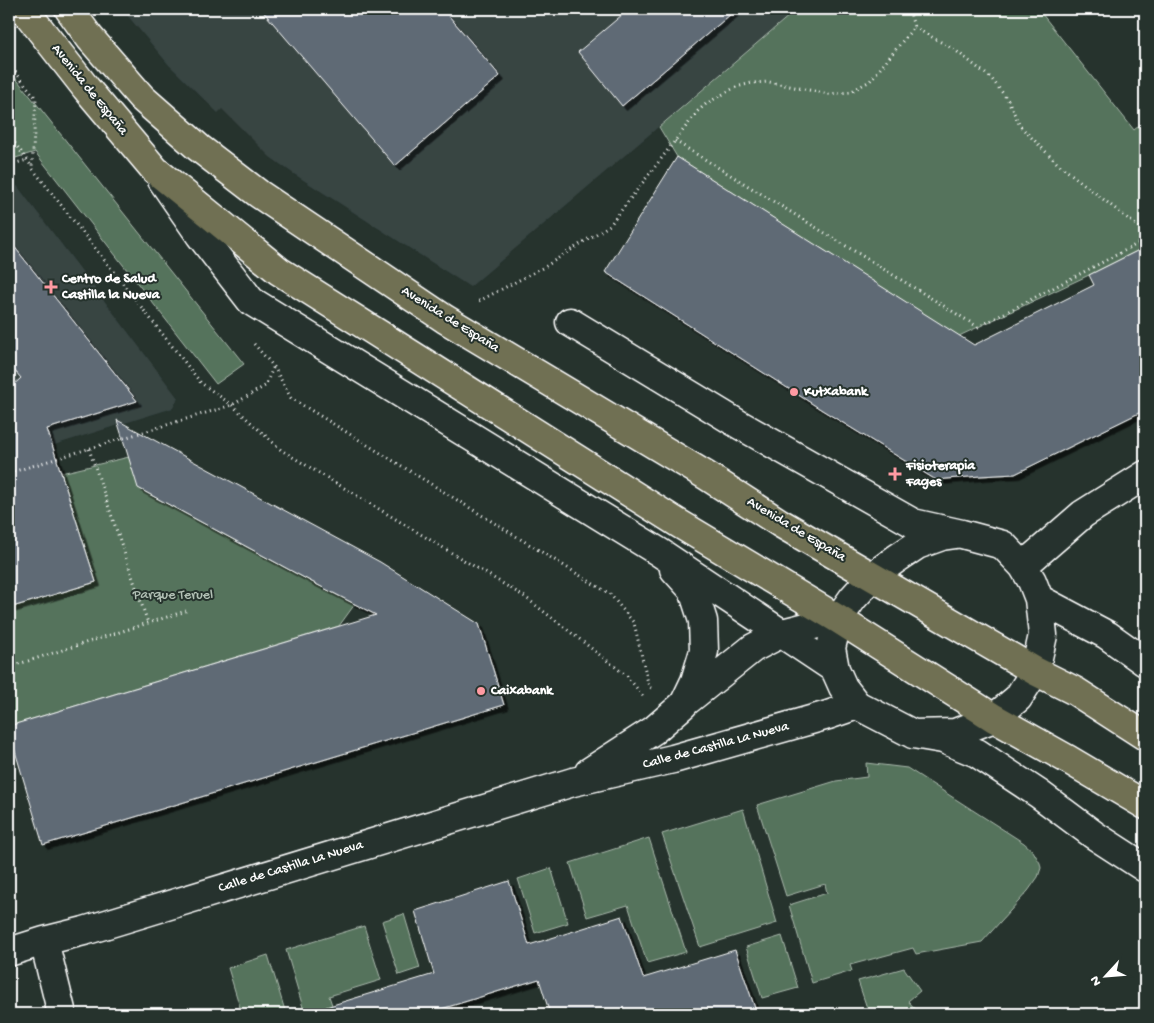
<svg xmlns="http://www.w3.org/2000/svg" width="1154" height="1023" font-family="'Gochi Hand',sans-serif">
  <style>
    .built { fill: #374443 }
    .green { fill: #55735b; stroke: #aab9ad }
    .building { fill: #5e6b75; stroke: #fff; filter: url(#shadow) }
    .lines { fill: none; stroke-linecap: round; stroke-linejoin: round }
    .minor-casing { stroke: #fff; stroke-width: 31 }
    .major-casing { stroke: #fff; stroke-width: 31 }
    .path { stroke: #fff; stroke-width: 3; stroke-dasharray: 1 4; stroke-linecap: butt }
    .minor { stroke: #26332d; stroke-width: 28 }
    .major { stroke: #706f52; stroke-width: 28 }
    .poi-dot { fill: #ff9aa2; stroke: #26332d; stroke-width: 2 }
    .labels { text-anchor: middle; dominant-baseline: central; stroke-width: 4; stroke-linejoin: round; paint-order: stroke }
    .street-label { font-size: 14px; fill: #fff; stroke: #26332d }
    .poi-label { font-size: 14px; font-weight: bold; fill: #fff; stroke: #26332d; text-anchor: start }
    .park-label { font-size: 14px; fill: #b2c0b5; stroke: #26332d }
  </style>
  <defs>
    <filter id="shadow"><feDropShadow dx="4.5" dy="4.5" stdDeviation="0" flood-color="#0009"/></filter>
  </defs>
  <rect width="100%" height="100%" fill="#26332d"/>
  <filter id="ink" filterUnits="userSpaceOnUse"><feTurbulence type="fractalNoise" baseFrequency=".02" numOctaves="2"/><feDisplacementMap in="SourceGraphic" scale="10" xChannelSelector="R" yChannelSelector="G"/><feConvolveMatrix kernelMatrix="1 2 1 2 8 2 1 2 1" color-interpolation-filters="sRGB"/></filter>
  <g filter="url(#ink)">
    <!-- built -->
    <path class="built" d="M 122,9 L 797,9 L 470,287 L 294,174 L 270,157 L 222,109 L 218,113 L 169,65 Z
      M 9,175 L 178,398 L 173,408 L 9,459 Z"/>
    <!-- green -->
    <path class="green" d="M 797,9 L 1038,9 L 1134,130 L 1145,121 L 1145,247 L 1089,275 L 959,336 L 677,157 L 659,127 Z
      M 9,70 L 35,102 L 244,364 L 216,384 L 35,152 L 9,160 Z
      M 129,457 L 355,604 L 339,626 L 9,726 L 9,608 L 96,582 L 61,473 Z
      M 866,763 L 907,768 L 1024,843 L 1033,851 L 1040,863 L 1041,868 L 1038,877 L 1028,891 L 982,942 L 916,954 L 913,948 L 850,965 L 852,971 L 812,983 L 789,905 L 827,893 L 825,884 L 786,896 L 757,805 L 836,781 L 867,777 Z
      M 743,809 L 777,923 L 700,947 L 662,834 Z
      M 649,838 L 686,952 L 647,963 L 628,905 L 587,917 L 570,863 Z
      M 551,868 L 568,923 L 535,933 L 518,879 Z
      M 404,914 L 420,968 L 399,975 L 382,921 Z
      M 364,926 L 381,980 L 329,996 L 335,1014 L 305,1014 L 286,950 Z
      M 782,936 L 798,988 L 762,998 L 746,947 Z
      M 268,955 L 286,1014 L 242,1014 L 228,968 Z
      M 904,968 L 920,991 L 908,1001 L 920,1014 L 869,1014 L 858,981 Z"/>
    <!-- building -->
    <path class="building" d="M 261,9 L 443,9 L 500,76 L 395,166 Z
      M 629,9 L 737,9 L 622,106 L 578,52 Z
      M 677,157 L 974,345 L 1094,285 L 1089,275 L 1145,247 L 1145,410 L 1015,474 L 980,476 L 936,480 L 822,410 L 605,272 Z
      M 9,240 L 137,401 L 47,429 L 96,582 L 9,608 L 9,389 L 21,378 L 9,364 Z
      M 117,420 L 380,562 L 479,624 L 504,705 L 43,845 L 9,731 L 9,726 L 376,615 L 310,581 L 138,488 Z
      M 509,881 L 529,945 L 622,916 L 643,978 L 735,950 L 757,1014 L 550,1014 L 539,979 L 425,1014 L 327,1014 L 326,1007 L 434,974 L 415,911 Z"/>
    <g class="lines">
      <defs>
        <path id="minor" d="M 162,180 L 200,235 L 251,301 L 659,552 L 835,669
          M 570,322 L 740,425 L 913,523 L 962,534 L 1003,545 L 1023,566 L 1032,581 L 1039,599 L 1043,635 L 1035,671 L 1018,698 L 994,718 L 955,733 L 913,734
          M 956,534 L 942,536 L 917,545 L 896,559 L 873,576 L 853,598 L 838,619 L 831,648 L 835,669 L 843,687 L 857,705 L 913,734 L 943,739 L 977,753 L 1039,794 L 1094,835 L 1145,868
          M 1023,566 L 1083,514 L 1145,475
          M 1039,599 L 1107,635 L 1145,662
          M 688,700 L 753,648 L 782,633 L 838,619
          M 589,772 L 654,730 L 684,704 L 695,681 L 704,651 L 703,621 L 693,590 L 674,569
          M 44,941 L 62,1014
          M 9,952 L 44,941 L 84,931 L 573,782 L 673,759 L 828,715 L 857,705"/>
        <path id="major" d="M 24,9 L 86,88 L 155,170 L 279,271 L 678,523 L 838,619 L 994,718 L 1069,760 L 1145,805
          M 69,9 L 90,38 L 142,98 L 199,148 L 259,194 L 445,319 L 707,476 L 780,523 L 1035,671 L 1075,691 L 1145,736"/>
      </defs>
      <!-- minor casing -->
      <use href="#minor" class="minor-casing"/>
      <!-- major casing -->
      <use href="#major" class="major-casing"/>
      <!-- path -->
      <path class="path" d="M 914,27 L 955,50 L 991,78 L 1008,100 L 1020,126 L 1057,163 L 1145,232
        M 9,64 L 36,98 L 32,168 L 201,383 L 232,405 L 281,450 L 525,597 L 627,676 L 643,696
        M 9,135 L 32,167
        M 675,141 L 978,327 L 1145,240
        M 9,165 L 27,160
        M 479,301 L 546,266 L 610,225 L 698,111 L 706,104 L 716,98 L 736,87 L 752,83 L 769,82 L 829,94 L 850,92 L 870,81 L 914,27 L 909,9
        M 254,344 L 274,367 L 291,398 L 610,594 L 634,623 L 649,687 L 651,688
        M 89,449 L 148,623
        M 9,473 L 232,405 L 265,386 L 273,368
        M 9,667 L 186,611"/>
      <!-- minor -->
      <use href="#minor" class="minor"/>
      <!-- major -->
      <use href="#major" class="major"/>
    </g>
  </g>
  <!-- markers -->
  <g class="poi-dot">
    <path d="M48.5 279.5h5v5h5v5h-5v5h-5v-5h-5v-5h5z"/>
    <circle cx="794" cy="392" r="5"/>
    <path d="M892.5 466.5h5v5h5v5h-5v5h-5v-5h-5v-5h5z"/>
    <circle cx="481" cy="691" r="5"/>
  </g>
  <g class="labels">
    <!-- street labels -->
    <g class="street-label">
      <text transform="translate(89 90) rotate(51)">Avenida de España</text>
      <text transform="translate(450 320) rotate(32)">Avenida de España</text>
      <text transform="translate(796 530) rotate(31)">Avenida de España</text>
      <text transform="translate(716 746) rotate(-15)">Calle de Castilla La Nueva</text>
      <text transform="translate(291 867) rotate(-17)">Calle de Castilla La Nueva</text>
    </g>
    <!-- poi labels -->
    <g class="poi-label">
      <text x="62" y="279">Centro de Salud<tspan x="62" dy="16">Castilla la Nueva</tspan></text>
      <text x="804" y="392">Kutxabank</text>
      <text x="906" y="466">Fisioterapia<tspan x="906" dy="16">Fages</tspan></text>
      <text x="491" y="691">Caixabank</text>
    </g>
    <!-- park labels -->
    <g class="park-label">
      <text x="173" y="595">Parque Teruel</text>
    </g>
  </g>
  <!-- margin -->
  <rect width="1154" height="1023" fill="none" stroke="#26332d" stroke-width="30"/>
  <rect x="15" y="15" width="1124" height="993" fill="none" stroke="#fff" stroke-width="2" filter="url(#ink)"/>
  <!-- north arrow -->
  <g transform="translate(1106 976) rotate(244)" stroke="#26332d" stroke-width="4" paint-order="stroke">
  <path d="M0-4L9 19L0 12L-9 19Z" fill="#ffffff"/>
  <text y="-8" font-size="14" font-weight="bold" text-anchor="middle" fill="#ffffff">N</text>
  </g>
</svg>
